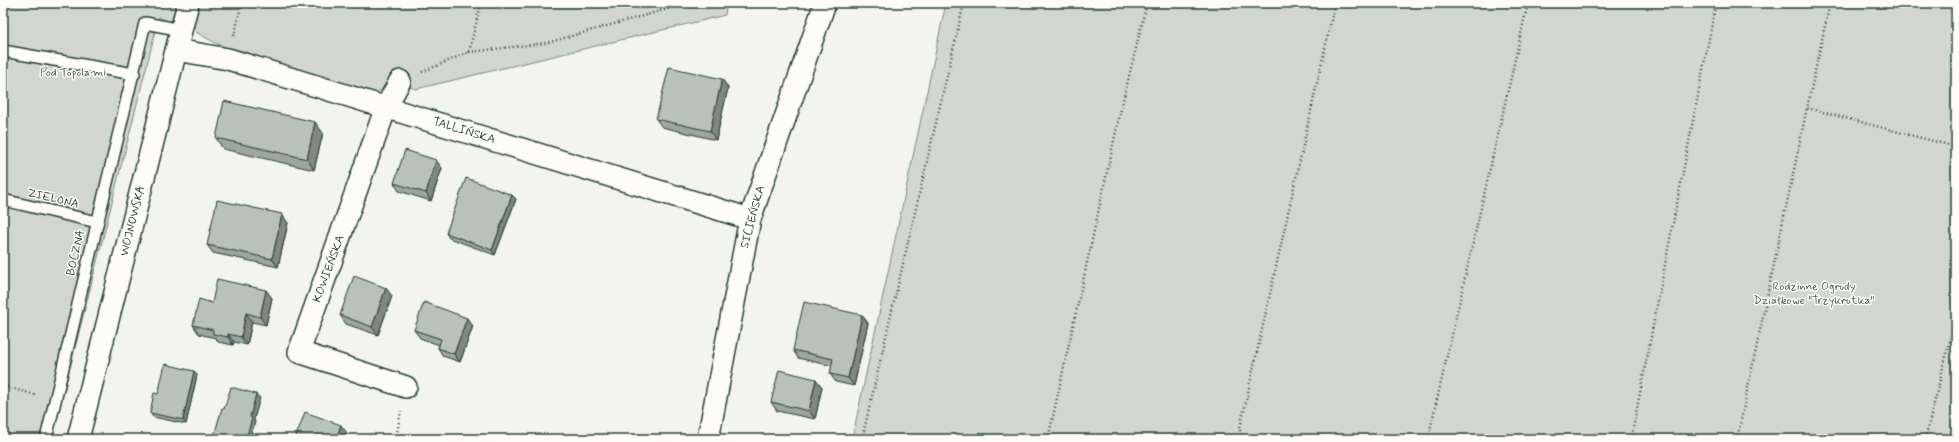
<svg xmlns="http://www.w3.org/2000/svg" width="1959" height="442" font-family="Mynerve,sans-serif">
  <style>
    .green { fill: #d1d6d1; stroke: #788a82 }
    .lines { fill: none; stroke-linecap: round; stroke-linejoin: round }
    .lane-casing { stroke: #1f3d34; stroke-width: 14 }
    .street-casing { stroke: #1f3d34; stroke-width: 24 }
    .path { stroke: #1f3d34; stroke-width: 2.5; stroke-dasharray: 1 3; stroke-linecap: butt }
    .lane { stroke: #fdfcf7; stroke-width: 11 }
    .street { stroke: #fdfcf7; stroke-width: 21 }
    .wall { fill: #9fa6a1; stroke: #1f3d34 }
    .shaded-wall { fill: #828783; stroke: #1f3d34 }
    .building { fill: #b9c1bb; stroke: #1f3d34 }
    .labels { text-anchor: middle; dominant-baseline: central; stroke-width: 3; stroke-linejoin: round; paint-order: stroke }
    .park-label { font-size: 12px; fill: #435c53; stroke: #fdfcf7 }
    .street-label { font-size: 12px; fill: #1f3d34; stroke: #fdfcf7 }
  </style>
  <rect width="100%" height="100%" fill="#f4f4ef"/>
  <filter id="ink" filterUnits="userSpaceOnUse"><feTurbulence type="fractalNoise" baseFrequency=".025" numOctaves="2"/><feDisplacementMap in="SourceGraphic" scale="8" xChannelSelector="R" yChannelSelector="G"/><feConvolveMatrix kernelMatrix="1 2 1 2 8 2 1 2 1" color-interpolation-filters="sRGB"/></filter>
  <g filter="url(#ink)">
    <!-- green -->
    <path class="green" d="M 3,3 L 176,3 L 174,24 L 159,17 L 52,439 L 3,439 Z
      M 194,3 L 727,3 L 725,15 L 416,89 L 390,81 L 376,94 L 260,58 C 236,54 216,44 196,32 L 191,16 Z
      M 946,3 L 1956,3 L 1956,439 L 852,439 Z"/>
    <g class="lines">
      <defs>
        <path id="lane" d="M 3,51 L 134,74
          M 3,200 L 97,222
          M 46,439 L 145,23 L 182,30"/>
        <path id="street" d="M 176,50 L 228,59 L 750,219
          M 400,81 L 386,107 L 299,352 L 406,387
          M 78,439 L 188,3
          M 708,439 L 750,219 L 825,3"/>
      </defs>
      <!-- lane casing -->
      <use href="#lane" class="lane-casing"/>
      <!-- street casing -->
      <use href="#street" class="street-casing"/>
      <!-- path -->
      <path class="path" d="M 1830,3 L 1807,108 L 1956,147
        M 234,36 L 242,3
        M 469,52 L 546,43 L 682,5 L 683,3
        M 422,72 L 469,52 L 481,3
        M 3,386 L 36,395
        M 396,439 L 401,411
        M 862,439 L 964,3
        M 1048,439 L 1121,109 L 1147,3
        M 1240,439 L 1240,428 L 1335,3
        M 1428,439 L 1528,3
        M 1631,439 L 1716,3
        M 1737,439 L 1807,108
        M 1925,439 L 1956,317"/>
      <!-- lane -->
      <use href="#lane" class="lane"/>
      <!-- street -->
      <use href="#street" class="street"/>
    </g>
    <!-- wall -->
    <path class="wall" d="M 722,79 L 728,88 L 716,140 L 662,127 L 656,119 Z
      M 323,133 L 314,170 L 223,149 L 216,138 Z
      M 442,168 L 431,201 L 399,191 L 394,183 Z
      M 516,199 L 495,255 L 449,238 L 446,233 Z
      M 288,223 L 278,267 L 213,253 L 207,245 Z
      M 392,296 L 378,335 L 346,324 L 340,315 Z
      M 272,298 L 266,325 L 252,322 L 247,345 L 234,342 L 233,345 L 218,342 L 216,338 L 199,334 L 193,325 L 212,303 Z
      M 868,323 L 854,386 L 836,382 L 830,374 L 832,366 L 798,358 L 793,350 Z
      M 473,326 L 460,362 L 443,356 L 438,348 L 439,345 L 420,338 L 414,330 Z
      M 197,375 L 186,424 L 153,417 L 150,413 L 158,394 Z
      M 822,387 L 815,419 L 777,411 L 771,402 Z"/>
    <!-- shaded-wall -->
    <path class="shaded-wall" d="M 722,79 L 728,88 L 716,140 L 710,131 Z
      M 315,122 L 323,133 L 314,170 L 307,159 Z
      M 436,160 L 442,168 L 431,201 L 426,193 Z
      M 512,195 L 516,199 L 495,255 L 492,250 Z
      M 282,214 L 288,223 L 278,267 L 272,259 Z
      M 386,288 L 392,296 L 378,335 L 372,327 Z
      M 266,290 L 272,298 L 266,325 L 260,317 Z
      M 246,313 L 252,322 L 247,345 L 241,337 Z
      M 862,315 L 868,323 L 854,386 L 848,378 Z
      M 467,318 L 473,326 L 460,362 L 454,354 Z
      M 228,334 L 234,342 L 233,345 L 228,337 Z
      M 194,371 L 197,375 L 186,424 L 183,420 Z
      M 816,379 L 822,387 L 815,419 L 809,411 Z
      M 256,394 L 260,398 L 254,419 L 255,422 L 250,439 L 246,439 L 250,417 Z
      M 341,425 L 347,433 L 345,439 L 336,439 Z"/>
    <!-- building -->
    <path class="building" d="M 669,67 L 722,79 L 710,131 L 656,119 Z
      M 224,101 L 315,122 L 307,159 L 216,138 Z
      M 405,150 L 436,160 L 426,193 L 394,183 Z
      M 466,178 L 512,195 L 492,250 L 446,233 Z
      M 217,200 L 282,214 L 272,259 L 207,245 Z
      M 354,276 L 386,288 L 372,327 L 340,315 Z
      M 217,279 L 266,290 L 260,317 L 246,313 L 241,337 L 228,334 L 228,337 L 213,334 L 213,330 L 193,325 L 199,299 L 212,303 Z
      M 424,302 L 467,318 L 454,354 L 438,348 L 441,339 L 414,330 Z
      M 804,302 L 862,315 L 848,378 L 830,374 L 833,359 L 793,350 Z
      M 165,364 L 194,371 L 183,420 L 150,413 L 154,393 L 158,394 Z
      M 779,370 L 816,379 L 809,411 L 771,402 Z
      M 231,387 L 256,394 L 250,417 L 252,418 L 246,439 L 213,439 L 222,408 L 224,409 Z
      M 305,412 L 341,425 L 336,439 L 295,439 Z"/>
  </g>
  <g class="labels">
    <!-- park labels -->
    <g class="park-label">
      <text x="73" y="73">Pod Topolami</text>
      <text x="1814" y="287">Rodzinne Ogrody<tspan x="1814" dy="14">Działkowe "Trzykrotka"</tspan></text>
    </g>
    <!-- street labels -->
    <g class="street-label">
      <text transform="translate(464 131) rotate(17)">TALLIŃSKA</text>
      <text transform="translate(53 199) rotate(13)">ZIELONA</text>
      <text transform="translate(753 217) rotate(-75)">SICIEŃSKA</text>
      <text transform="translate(133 221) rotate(-76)">WOJNOWSKA</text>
      <text transform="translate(76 253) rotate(-77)">BOCZNA</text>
      <text transform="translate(329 269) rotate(-70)">KOWIEŃSKA</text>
    </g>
  </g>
  <!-- margin -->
  <rect width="1959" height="442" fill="none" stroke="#fdfcf7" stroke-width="16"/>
  <rect x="8" y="8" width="1943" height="426" fill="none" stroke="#1f3d34" stroke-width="1.5" filter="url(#ink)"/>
</svg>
